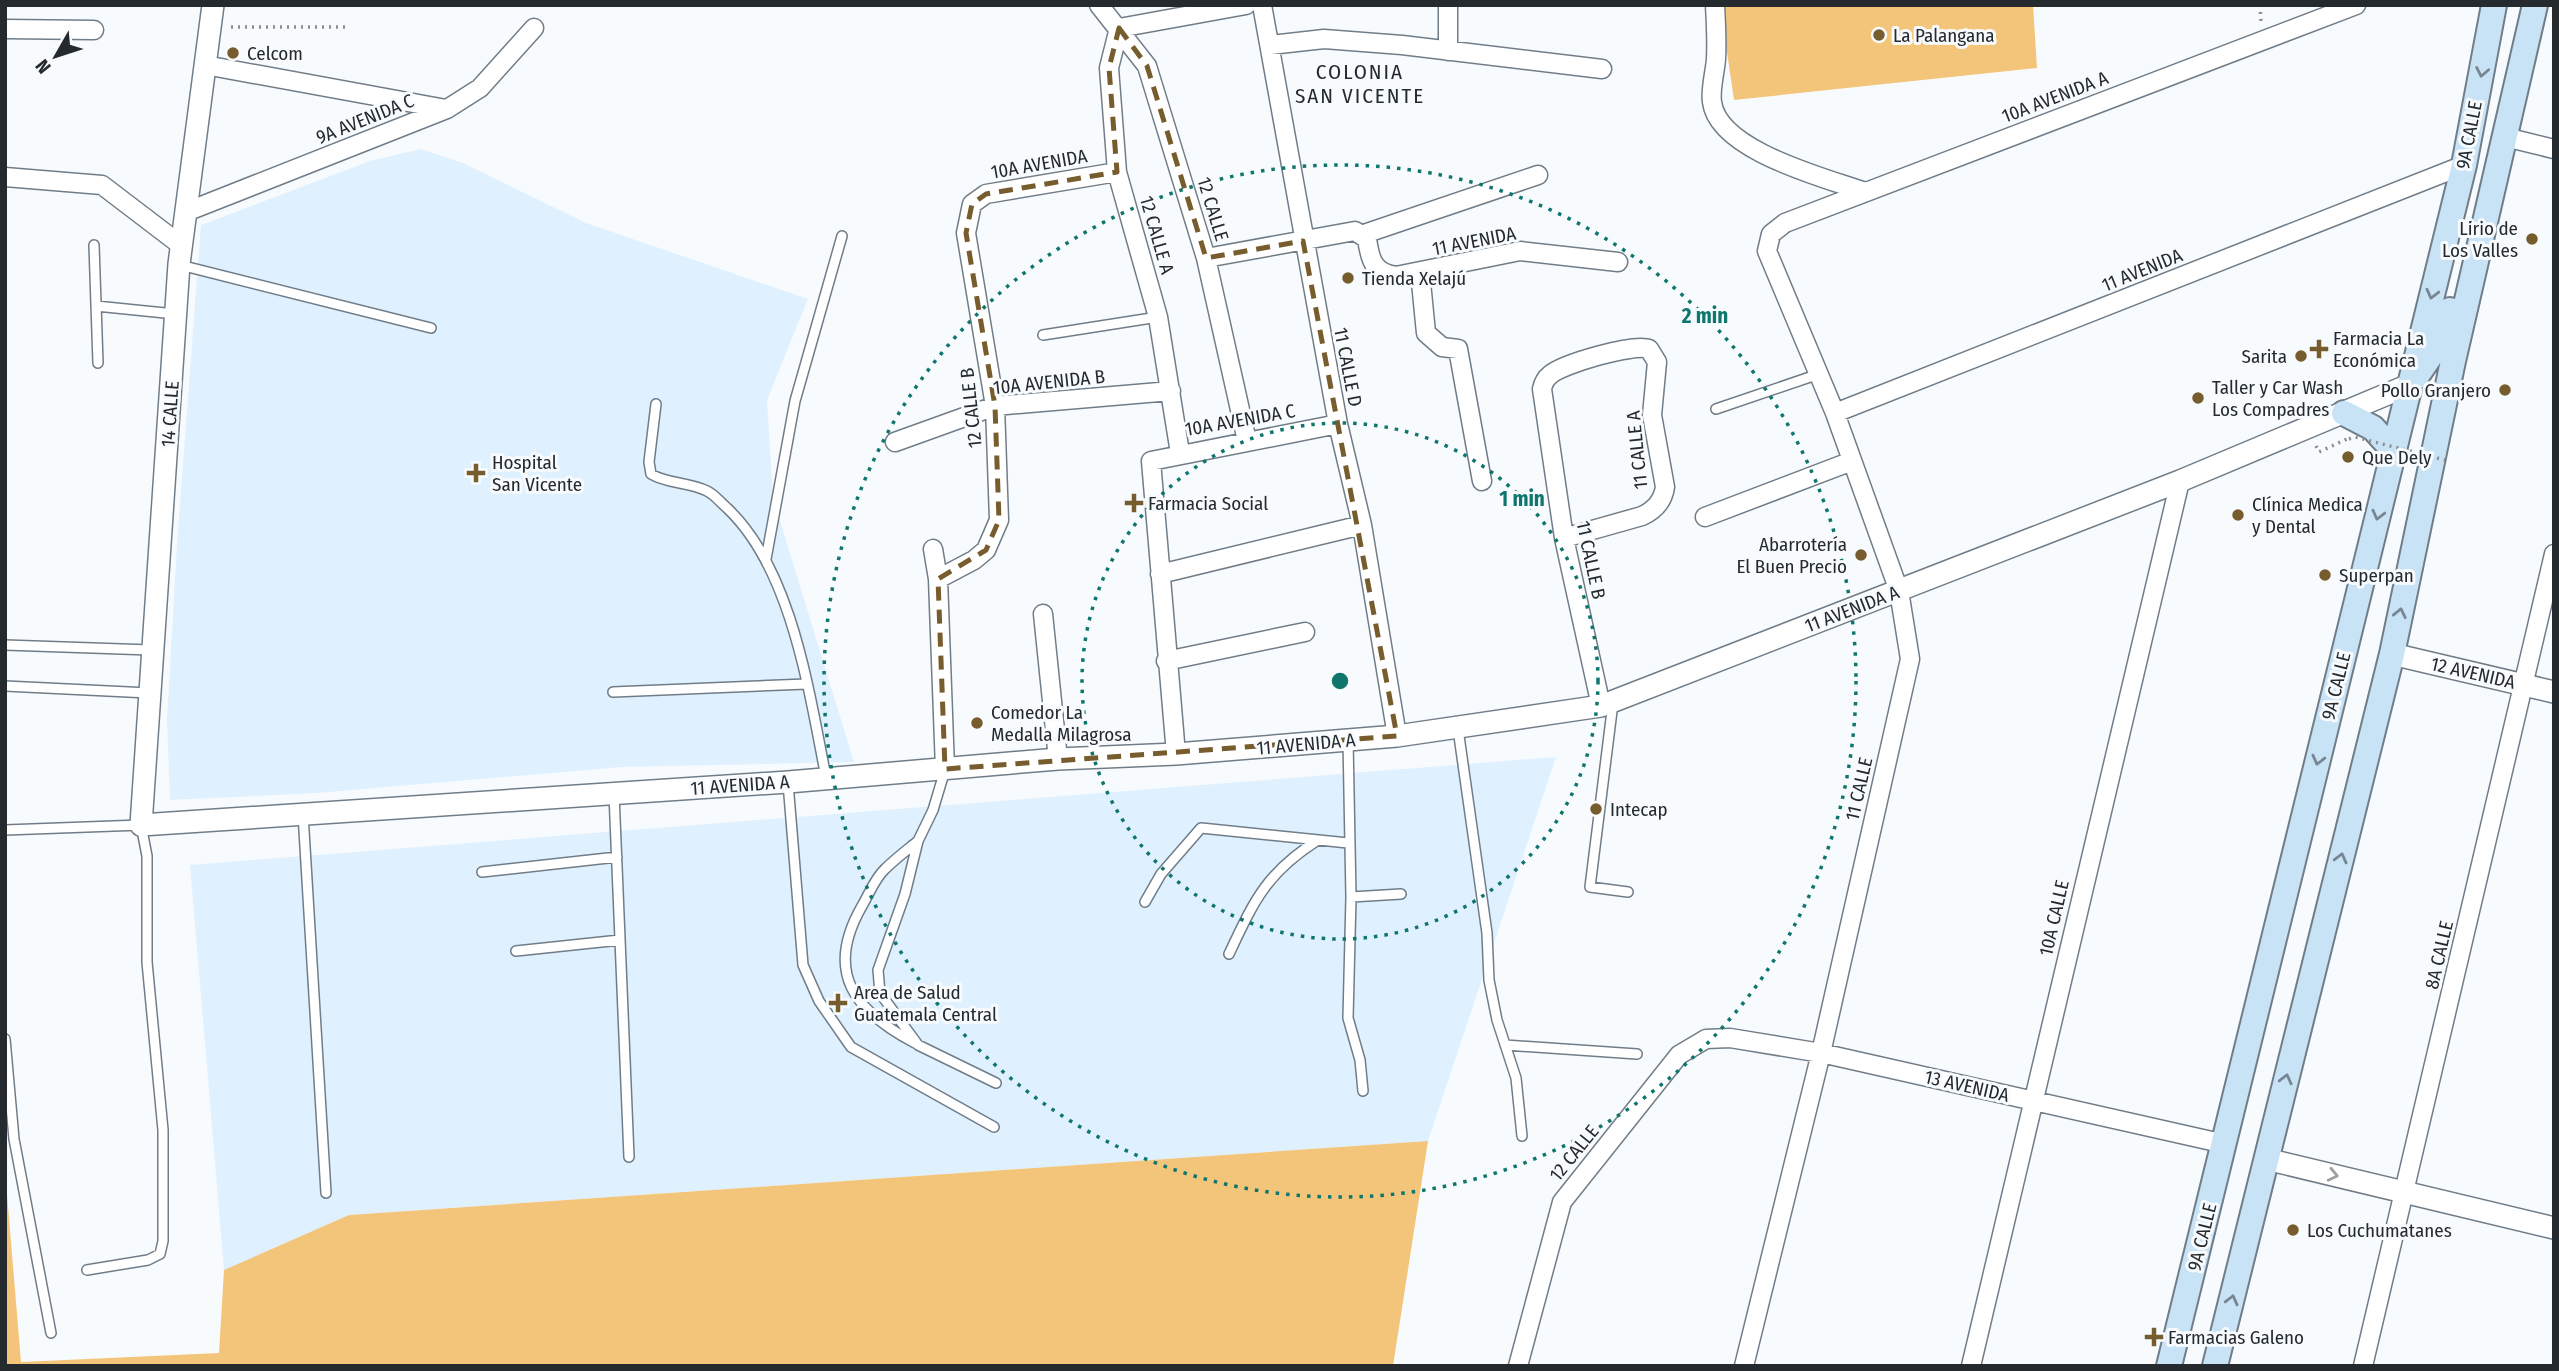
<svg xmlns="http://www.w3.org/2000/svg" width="2559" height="1371" font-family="'Fira Sans Condensed',sans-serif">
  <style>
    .built { fill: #dff0fe }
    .green { fill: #f3c57a }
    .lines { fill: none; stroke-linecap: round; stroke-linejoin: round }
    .service-casing { stroke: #707d88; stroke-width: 12 }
    .minor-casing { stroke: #707d88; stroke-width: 21 }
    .tertiary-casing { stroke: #707d88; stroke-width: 24 }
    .secondary-casing { stroke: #707d88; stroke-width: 28 }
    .path { stroke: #898d91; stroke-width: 3.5; stroke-dasharray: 2 5; stroke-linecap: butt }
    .service { stroke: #fff; stroke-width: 9 }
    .minor { stroke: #fff; stroke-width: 18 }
    .tertiary { stroke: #fff; stroke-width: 21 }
    .secondary { stroke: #c9e3f6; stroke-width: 24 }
    .path-bridge { stroke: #898d91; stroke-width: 3.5; stroke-dasharray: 2 5; stroke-linecap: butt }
    .oneway { stroke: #778692 }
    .oneway2 { stroke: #9d9fa1 }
    .marked { fill: none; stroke: #775c2e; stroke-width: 5; stroke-dasharray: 14 9; stroke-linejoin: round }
    .ring { fill: none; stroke: #0f766e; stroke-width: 3.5; stroke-dasharray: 3.5 7 }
    .poi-dot { fill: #775c2e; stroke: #f8fbfe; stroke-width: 2.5 }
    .labels { text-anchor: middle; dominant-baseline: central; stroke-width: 6; stroke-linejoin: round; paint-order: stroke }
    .poi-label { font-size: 19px; fill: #252a2e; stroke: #f8fbfe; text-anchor: start }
    .street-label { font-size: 19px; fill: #252a2e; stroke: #f8fbfe }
    .neighbourhood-label { font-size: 21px; letter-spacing: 2px; fill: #252a2e; stroke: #f8fbfe }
    .centre { fill: #0f766e; stroke: #f8fbfe; stroke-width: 3.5 }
    .ring-label { font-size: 21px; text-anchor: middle; font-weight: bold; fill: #0f766e; stroke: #f8fbfe; stroke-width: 6; stroke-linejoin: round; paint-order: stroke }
  </style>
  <rect width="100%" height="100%" fill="#f8fbfe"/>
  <!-- built -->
  <path class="built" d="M 421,149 L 463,163 L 586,223 L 808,299 L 767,400 L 773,498 L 854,762 L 621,767 L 317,793 L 170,800 L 167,720 L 177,544 L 201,225 L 370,161 Z
    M 1556,757 L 1428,1141 L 349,1215 L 224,1270 L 190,865 Z"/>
  <!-- green -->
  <path class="green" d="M 1720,5 L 2033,5 L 2037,68 L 1734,100 Z
    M 1428,1141 L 1393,1366 L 5,1366 L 5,1170 L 21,1362 L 219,1353 L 224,1270 L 349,1215 Z"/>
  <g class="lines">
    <defs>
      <path id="service" d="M 94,245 L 98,363
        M 180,265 L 431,328
        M 96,306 L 175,314
        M 1043,335 L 1158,317
        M 656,404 L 649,462 L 651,474 C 667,484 689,482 707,491 C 714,494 721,503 727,508 C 792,569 809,692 826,777
        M 1716,409 L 1819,374
        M 766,559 L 795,401 L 842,236
        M 5,645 L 151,650
        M 5,686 L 149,693
        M 613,692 L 806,684
        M 1613,703 L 1590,887 L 1628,892
        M 1458,729 L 1487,933 L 1489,980 L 1497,1020 L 1516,1078 L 1522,1136
        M 1348,740 L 1351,897 L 1348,1018 L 1360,1060 L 1363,1091
        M 945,770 L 933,810 L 918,841 L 905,894 L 878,970 L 880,993 L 918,1045 L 996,1083
        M 788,783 L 803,965 L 819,1001 L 851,1047 L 994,1127
        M 614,794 L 629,1157
        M 303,814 L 326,1193
        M 5,830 L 141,825 L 147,856 L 147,962 L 163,1130 L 163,1241 L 160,1254 L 148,1260 L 87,1270
        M 482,872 L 617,857
        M 1351,897 L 1401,894
        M 1145,902 L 1161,874 L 1201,828 L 1348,843
        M 516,951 L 620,940
        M 1229,954 C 1254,901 1266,873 1318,840
        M 5,1039 L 14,1139 L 51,1333
        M 915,1043 C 854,1011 824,972 862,906 C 869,894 875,878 885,869 C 895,859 907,850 918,841
        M 1505,1045 L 1637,1054"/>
      <path id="minor" d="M 1099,5 L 1147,66 L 1206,258 L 1247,441
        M 1262,5 L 1338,424 L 1362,525 L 1397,736
        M 1715,5 C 1716,23 1717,41 1716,59 C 1715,73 1710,89 1712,102 C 1718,151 1826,178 1865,192
        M 5,29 L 94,30
        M 1270,45 L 1324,39 L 1402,45 L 1602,69
        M 1448,51 L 1448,5
        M 205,65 L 446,109
        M 2505,137 L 2554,149
        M 5,177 L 102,185 L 182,246
        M 186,212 L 447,109 L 480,88 L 534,28
        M 1364,234 L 1538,175
        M 1206,258 L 1355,231 L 1367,239 C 1370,259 1373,273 1396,276 L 1520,251 L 1618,262
        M 1420,272 L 1426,333 L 1442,347 L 1458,349 L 1482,481
        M 1835,413 L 2464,165
        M 895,442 L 995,406 L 1171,391
        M 1180,453 L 1158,317 L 1117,172 L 1109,68 L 1119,28 L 1246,5
        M 1705,517 L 1852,461
        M 1564,538 L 1642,516 C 1655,510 1663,501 1665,487 L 1652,415 L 1657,362 L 1649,349 C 1634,343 1562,364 1550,375 C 1545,379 1543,384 1542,389 L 1564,538 L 1601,706
        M 933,549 L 938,579 L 945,769
        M 1160,574 L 1362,525
        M 938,579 L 974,560 L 986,550 L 999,520 L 995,406 L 966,233 L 972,204 L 986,194 L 1117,172
        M 1043,614 L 1058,759
        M 1166,661 L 1305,632
        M 1176,754 L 1151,461 L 1338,424
        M 1518,1366 L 1562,1202 L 1679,1055 L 1706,1039 L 1730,1038 L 1821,1053 L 2225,1144
        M 1744,1366 L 1821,1053 L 1910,659 L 1899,591 L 1835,413 L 1767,251 L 1771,234 L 1785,223 L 2356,5
        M 1971,1366 L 2180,481
        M 2363,1366 L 2554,554"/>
      <path id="tertiary" d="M 213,5 L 179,264 L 141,825 L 788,782 L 1058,759 L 1176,754 L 1397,736 L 1601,706 L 2180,481 L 2409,385
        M 2392,654 L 2554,692
        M 2266,1159 L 2554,1228"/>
      <path id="secondary" d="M 2416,377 L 2440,342 L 2450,310
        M 2344,413 L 2373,428 L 2393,450
        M 2169,1366 L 2464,165 L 2494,5
        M 2215,1366 L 2392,654 L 2453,361 L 2535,5"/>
    </defs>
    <!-- service casing -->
    <use href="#service" class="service-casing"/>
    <!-- minor casing -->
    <use href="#minor" class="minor-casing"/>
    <!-- tertiary casing -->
    <use href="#tertiary" class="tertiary-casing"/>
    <!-- secondary casing -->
    <use href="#secondary" class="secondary-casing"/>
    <!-- path -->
    <path class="path" d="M 2260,5 L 2261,21
      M 231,27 L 348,27
      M 2316,446 L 2319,452 L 2347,439"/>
    <!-- service -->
    <use href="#service" class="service"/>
    <!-- minor -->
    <use href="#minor" class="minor"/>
    <!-- tertiary -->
    <use href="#tertiary" class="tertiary"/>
    <!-- secondary -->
    <use href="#secondary" class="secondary"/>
    <!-- path-bridge -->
    <path class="path-bridge" d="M 2349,439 L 2355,437 L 2445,460"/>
  </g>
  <!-- one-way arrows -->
  <defs><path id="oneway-chevron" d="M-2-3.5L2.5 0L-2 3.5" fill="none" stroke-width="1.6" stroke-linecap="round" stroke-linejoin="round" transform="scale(1.75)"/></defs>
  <g class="oneway">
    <use href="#oneway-chevron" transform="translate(2482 72) rotate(101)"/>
    <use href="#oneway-chevron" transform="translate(2432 294) rotate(104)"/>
    <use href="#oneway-chevron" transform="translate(2378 515) rotate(104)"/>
    <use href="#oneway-chevron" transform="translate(2400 613) rotate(-78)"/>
    <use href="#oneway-chevron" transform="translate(2318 760) rotate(104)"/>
    <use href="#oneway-chevron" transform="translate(2341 858) rotate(-76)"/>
    <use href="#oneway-chevron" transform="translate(2286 1079) rotate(-76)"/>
    <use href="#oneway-chevron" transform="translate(2232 1300) rotate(-76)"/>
  </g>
  <use class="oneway2" href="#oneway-chevron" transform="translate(2333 1175) rotate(13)"/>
  <!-- marked area -->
  <path class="marked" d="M 1119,28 L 1147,66 L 1206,258 L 1303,241 L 1397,736 L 945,769 L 938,579 L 986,550 L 999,520 L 995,406 L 966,233 L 972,204 L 986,194 L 1117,172 L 1109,68 Z"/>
  <!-- distance rings -->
  <g class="ring">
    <circle cx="1340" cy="681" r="258"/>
    <circle cx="1340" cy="681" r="516"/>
  </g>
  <!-- markers -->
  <g class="poi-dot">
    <circle cx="1879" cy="35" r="7"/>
    <circle cx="233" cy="53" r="7"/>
    <circle cx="2532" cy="239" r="7"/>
    <circle cx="1348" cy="278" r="7"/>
    <path d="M2315.5 338.5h7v7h7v7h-7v7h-7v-7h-7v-7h7z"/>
    <circle cx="2301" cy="356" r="7"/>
    <circle cx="2505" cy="390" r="7"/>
    <circle cx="2198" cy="398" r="7"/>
    <circle cx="2348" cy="457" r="7"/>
    <path d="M472.5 462.5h7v7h7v7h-7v7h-7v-7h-7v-7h7z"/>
    <path d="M1130.5 492.5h7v7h7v7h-7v7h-7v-7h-7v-7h7z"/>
    <circle cx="2238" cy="515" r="7"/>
    <circle cx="1861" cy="555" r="7"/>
    <circle cx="2325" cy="575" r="7"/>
    <circle cx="977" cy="723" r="7"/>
    <circle cx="1596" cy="809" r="7"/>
    <path d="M834.5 992.5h7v7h7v7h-7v7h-7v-7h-7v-7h7z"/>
    <circle cx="2293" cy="1230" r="7"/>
    <path d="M2150.5 1326.5h7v7h7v7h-7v7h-7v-7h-7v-7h7z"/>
  </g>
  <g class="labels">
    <!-- poi labels -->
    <g class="poi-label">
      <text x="1893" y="35">La Palangana</text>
      <text x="247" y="53">Celcom</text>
      <text x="2518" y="228" text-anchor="end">Lirio de<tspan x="2518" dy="22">Los Valles</tspan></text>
      <text x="1362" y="278">Tienda Xelajú</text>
      <text x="2333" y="338">Farmacia La<tspan x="2333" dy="22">Económica</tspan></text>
      <text x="2287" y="356" text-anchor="end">Sarita</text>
      <text x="2212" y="387">Taller y Car Wash<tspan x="2212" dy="22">Los Compadres</tspan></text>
      <text x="2491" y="390" text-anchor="end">Pollo Granjero</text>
      <text x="2362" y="457">Que Dely</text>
      <text x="492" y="462">Hospital<tspan x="492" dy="22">San Vicente</tspan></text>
      <text x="1148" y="503">Farmacia Social</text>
      <text x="2252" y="504">Clínica Medica<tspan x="2252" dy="22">y Dental</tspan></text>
      <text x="1847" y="544" text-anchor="end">Abarrotería<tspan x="1847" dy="22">El Buen Precio</tspan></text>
      <text x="2339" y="575">Superpan</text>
      <text x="991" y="712">Comedor La<tspan x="991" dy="22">Medalla Milagrosa</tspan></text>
      <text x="1610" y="809">Intecap</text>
      <text x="854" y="992">Area de Salud<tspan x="854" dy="22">Guatemala Central</tspan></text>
      <text x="2307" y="1230">Los Cuchumatanes</text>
      <text x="2168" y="1337">Farmacias Galeno</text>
    </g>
    <!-- street labels -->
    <g class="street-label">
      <text transform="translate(2055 97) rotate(-21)">10A AVENIDA A</text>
      <text transform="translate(365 119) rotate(-22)">9A AVENIDA C</text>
      <text transform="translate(2469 135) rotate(-79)">9A CALLE</text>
      <text transform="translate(1039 164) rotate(-10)">10A AVENIDA</text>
      <text transform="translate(1213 209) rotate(73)">12 CALLE</text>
      <text transform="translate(1157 235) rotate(74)">12 CALLE A</text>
      <text transform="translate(1474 241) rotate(-11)">11 AVENIDA</text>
      <text transform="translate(2142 270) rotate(-22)">11 AVENIDA</text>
      <text transform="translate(1348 367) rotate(79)">11 CALLE D</text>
      <text transform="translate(1049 382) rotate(-6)">10A AVENIDA B</text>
      <text transform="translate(971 408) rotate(-96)">12 CALLE B</text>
      <text transform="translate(170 414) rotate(-86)">14 CALLE</text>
      <text transform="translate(1240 420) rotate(-10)">10A AVENIDA C</text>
      <text transform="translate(1637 450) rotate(-96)">11 CALLE A</text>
      <text transform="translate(1591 560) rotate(78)">11 CALLE B</text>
      <text transform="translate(1852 609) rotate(-21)">11 AVENIDA A</text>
      <text transform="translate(2473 673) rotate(13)">12 AVENIDA</text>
      <text transform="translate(2336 686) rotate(-76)">9A CALLE</text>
      <text transform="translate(1306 744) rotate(-5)">11 AVENIDA A</text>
      <text transform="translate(740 785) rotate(-4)">11 AVENIDA A</text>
      <text transform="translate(1859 789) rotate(-77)">11 CALLE</text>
      <text transform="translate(2054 918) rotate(-77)">10A CALLE</text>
      <text transform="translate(2439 955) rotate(-77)">8A CALLE</text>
      <text transform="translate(1967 1086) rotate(13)">13 AVENIDA</text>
      <text transform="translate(1574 1153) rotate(-51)">12 CALLE</text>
      <text transform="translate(2202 1237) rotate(-76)">9A CALLE</text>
    </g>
    <!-- neighbourhood labels -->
    <g class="neighbourhood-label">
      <text x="1360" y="72">COLONIA<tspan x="1360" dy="24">SAN VICENTE</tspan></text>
    </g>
  </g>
  <circle cx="1340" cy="681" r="10" class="centre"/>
  <g class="ring-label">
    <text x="1705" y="323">2 min</text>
    <text x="1522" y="506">1 min</text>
  </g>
  <!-- border -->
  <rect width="2559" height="1371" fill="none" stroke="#252a2e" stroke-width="14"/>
  <!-- north arrow -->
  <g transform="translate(56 56) rotate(231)" stroke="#f8fbfe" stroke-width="5" paint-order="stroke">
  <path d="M0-5L12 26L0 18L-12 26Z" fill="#252a2e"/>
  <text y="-10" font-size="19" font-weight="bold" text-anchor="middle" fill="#252a2e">N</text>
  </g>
</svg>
